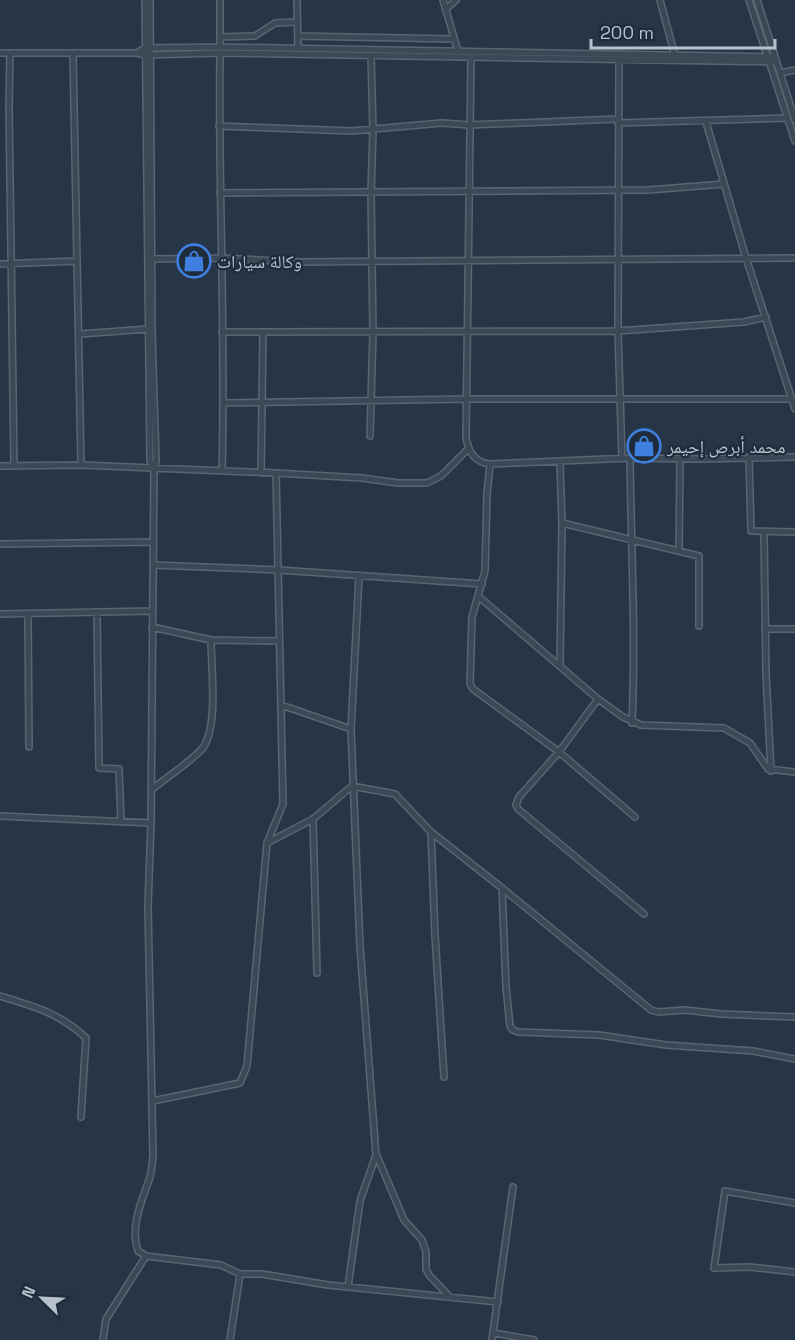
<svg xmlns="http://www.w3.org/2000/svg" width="795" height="1340" font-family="'Space Grotesk','Noto Naskh Arabic',sans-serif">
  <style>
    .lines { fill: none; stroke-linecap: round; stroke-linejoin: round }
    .minor-casing { stroke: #596572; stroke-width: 8 }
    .minor { stroke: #3b4855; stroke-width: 5 }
    .labels { text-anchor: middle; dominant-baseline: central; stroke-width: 4.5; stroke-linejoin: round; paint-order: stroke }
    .poi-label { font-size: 18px; fill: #b8c2ce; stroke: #1f2c3b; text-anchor: start }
  </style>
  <rect width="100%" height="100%" fill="#263646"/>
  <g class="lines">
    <defs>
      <path id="minor" d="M 145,0 L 150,461 L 154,469
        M 150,0 L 152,332 L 156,461 L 154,469 L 151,823 L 148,906 L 153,1156 C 152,1164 152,1172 149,1180 C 141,1203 130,1227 138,1251 L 146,1256 L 221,1265 L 240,1274 L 262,1274 L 328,1285 L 498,1302
        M 220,0 L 220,47
        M 297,0 L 298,49
        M 443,0 L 458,51
        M 660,0 L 675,56
        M 749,0 L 795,141
        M 757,0 L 795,120
        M 446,9 L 456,0
        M 298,36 L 454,39
        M 220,37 L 255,36 L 275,23 L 297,22
        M 0,53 L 137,53 L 145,55 L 220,53 L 776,62
        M 10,53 L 9,106 L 14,465
        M 137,53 L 145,48 L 220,47 L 774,57
        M 220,53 C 218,192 226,332 222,471
        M 73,54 L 81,465
        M 471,58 L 466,438 C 469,452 474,462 490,464
        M 619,60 L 618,331 L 622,459
        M 780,73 L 795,70
        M 706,122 L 746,258 L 795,409
        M 618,123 L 788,118
        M 219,126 L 351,131 L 442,123 L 469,125 L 618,119
        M 220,193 L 648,190 L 724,184
        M 152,259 L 221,258 L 298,262 L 795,258
        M 0,264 L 77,261
        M 222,332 L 618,331 L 744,322 L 766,317
        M 80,334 L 148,329
        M 224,403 L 466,399 L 792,399
        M 370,436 L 373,332 L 371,193 L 373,130 L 371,56
        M 749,457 L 751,531 L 795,532
        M 630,458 C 631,546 636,635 632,723
        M 560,462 L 562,523 L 560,665
        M 0,466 L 81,465 L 276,473 L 362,478 L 398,483 L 427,483 L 441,476 L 468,449
        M 261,473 L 263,332
        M 562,523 L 699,556 L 699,626
        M 764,532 L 766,674 L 771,771
        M 0,544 L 153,542
        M 679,551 L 680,459
        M 153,565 L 279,570 L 482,584
        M 478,596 L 598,699 L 623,717 L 641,725 L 724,728 L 750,743 L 768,769 L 795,772
        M 97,612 L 99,768 L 119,769 L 121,822
        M 0,614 L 152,611
        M 28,614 L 29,747
        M 152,627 L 211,640 L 279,641
        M 765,629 L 795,629
        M 598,699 L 559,752 L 519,797 L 516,805 L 518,809 L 644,914
        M 281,705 L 351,729 L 360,946 L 376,1155 L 360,1201 L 348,1287
        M 351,729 L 359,576
        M 151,790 C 167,777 189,763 202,749 C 219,728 211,667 211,640
        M 0,816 L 151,823
        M 635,817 L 559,752 L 473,689 L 470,684 L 472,617 L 485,571 L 487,494 L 490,464 L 630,458 L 698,459 L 795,457
        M 313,819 L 317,973
        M 431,832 L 435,935 L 444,1077
        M 267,843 L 313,819 L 352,786 L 395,794 L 431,832 L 502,888 L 651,1010 L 658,1012 L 685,1010 L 721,1014 L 795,1017
        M 502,888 L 506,987 L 510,1026 L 513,1030 L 518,1032 L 599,1035 L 666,1045 L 753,1051 L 795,1059
        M 0,996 C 33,1006 60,1013 86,1038 L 81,1117
        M 153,1101 L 240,1083 L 247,1066 L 267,843 L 283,804 L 276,473
        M 377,1156 L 404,1220 L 422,1240 L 426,1252 L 426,1269 L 429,1275 L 450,1297
        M 795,1203 L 725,1191 L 714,1268 L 750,1267 L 795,1272
        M 494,1333 L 534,1340
        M 103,1340 L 106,1319 L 146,1256
        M 230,1340 L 240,1274
        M 492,1340 L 513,1187"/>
    </defs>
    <!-- minor casing -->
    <use href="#minor" class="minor-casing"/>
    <!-- minor -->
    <use href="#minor" class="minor"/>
  </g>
  <!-- icons -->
  <defs>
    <symbol id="shop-ring" viewBox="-11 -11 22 22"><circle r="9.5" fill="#1f2c3b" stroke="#3f7fe0" stroke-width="1.5"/><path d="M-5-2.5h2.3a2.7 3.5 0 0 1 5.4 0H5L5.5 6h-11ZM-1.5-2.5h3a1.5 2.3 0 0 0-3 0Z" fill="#3f7fe0"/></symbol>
  </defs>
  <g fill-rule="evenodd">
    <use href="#shop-ring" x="175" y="242" width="38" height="38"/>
    <use href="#shop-ring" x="625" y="427" width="38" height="38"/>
  </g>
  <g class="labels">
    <!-- poi labels -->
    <g class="poi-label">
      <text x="217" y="261">وكالة سيارات</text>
      <text x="667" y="446">محمد أبرص إحيمر</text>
    </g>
  </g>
  <!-- north arrow -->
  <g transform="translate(42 1298) rotate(294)" stroke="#1f2c3b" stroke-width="4.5" paint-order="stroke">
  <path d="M0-4.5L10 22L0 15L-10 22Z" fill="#b8c2ce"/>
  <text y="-9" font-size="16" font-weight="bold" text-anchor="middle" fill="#b8c2ce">N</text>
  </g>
  <!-- scale -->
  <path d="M591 39v9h184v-9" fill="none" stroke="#b8c2ce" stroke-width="3"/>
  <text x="600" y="39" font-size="18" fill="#b8c2ce" stroke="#1f2c3b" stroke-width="4.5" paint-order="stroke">200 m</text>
</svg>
